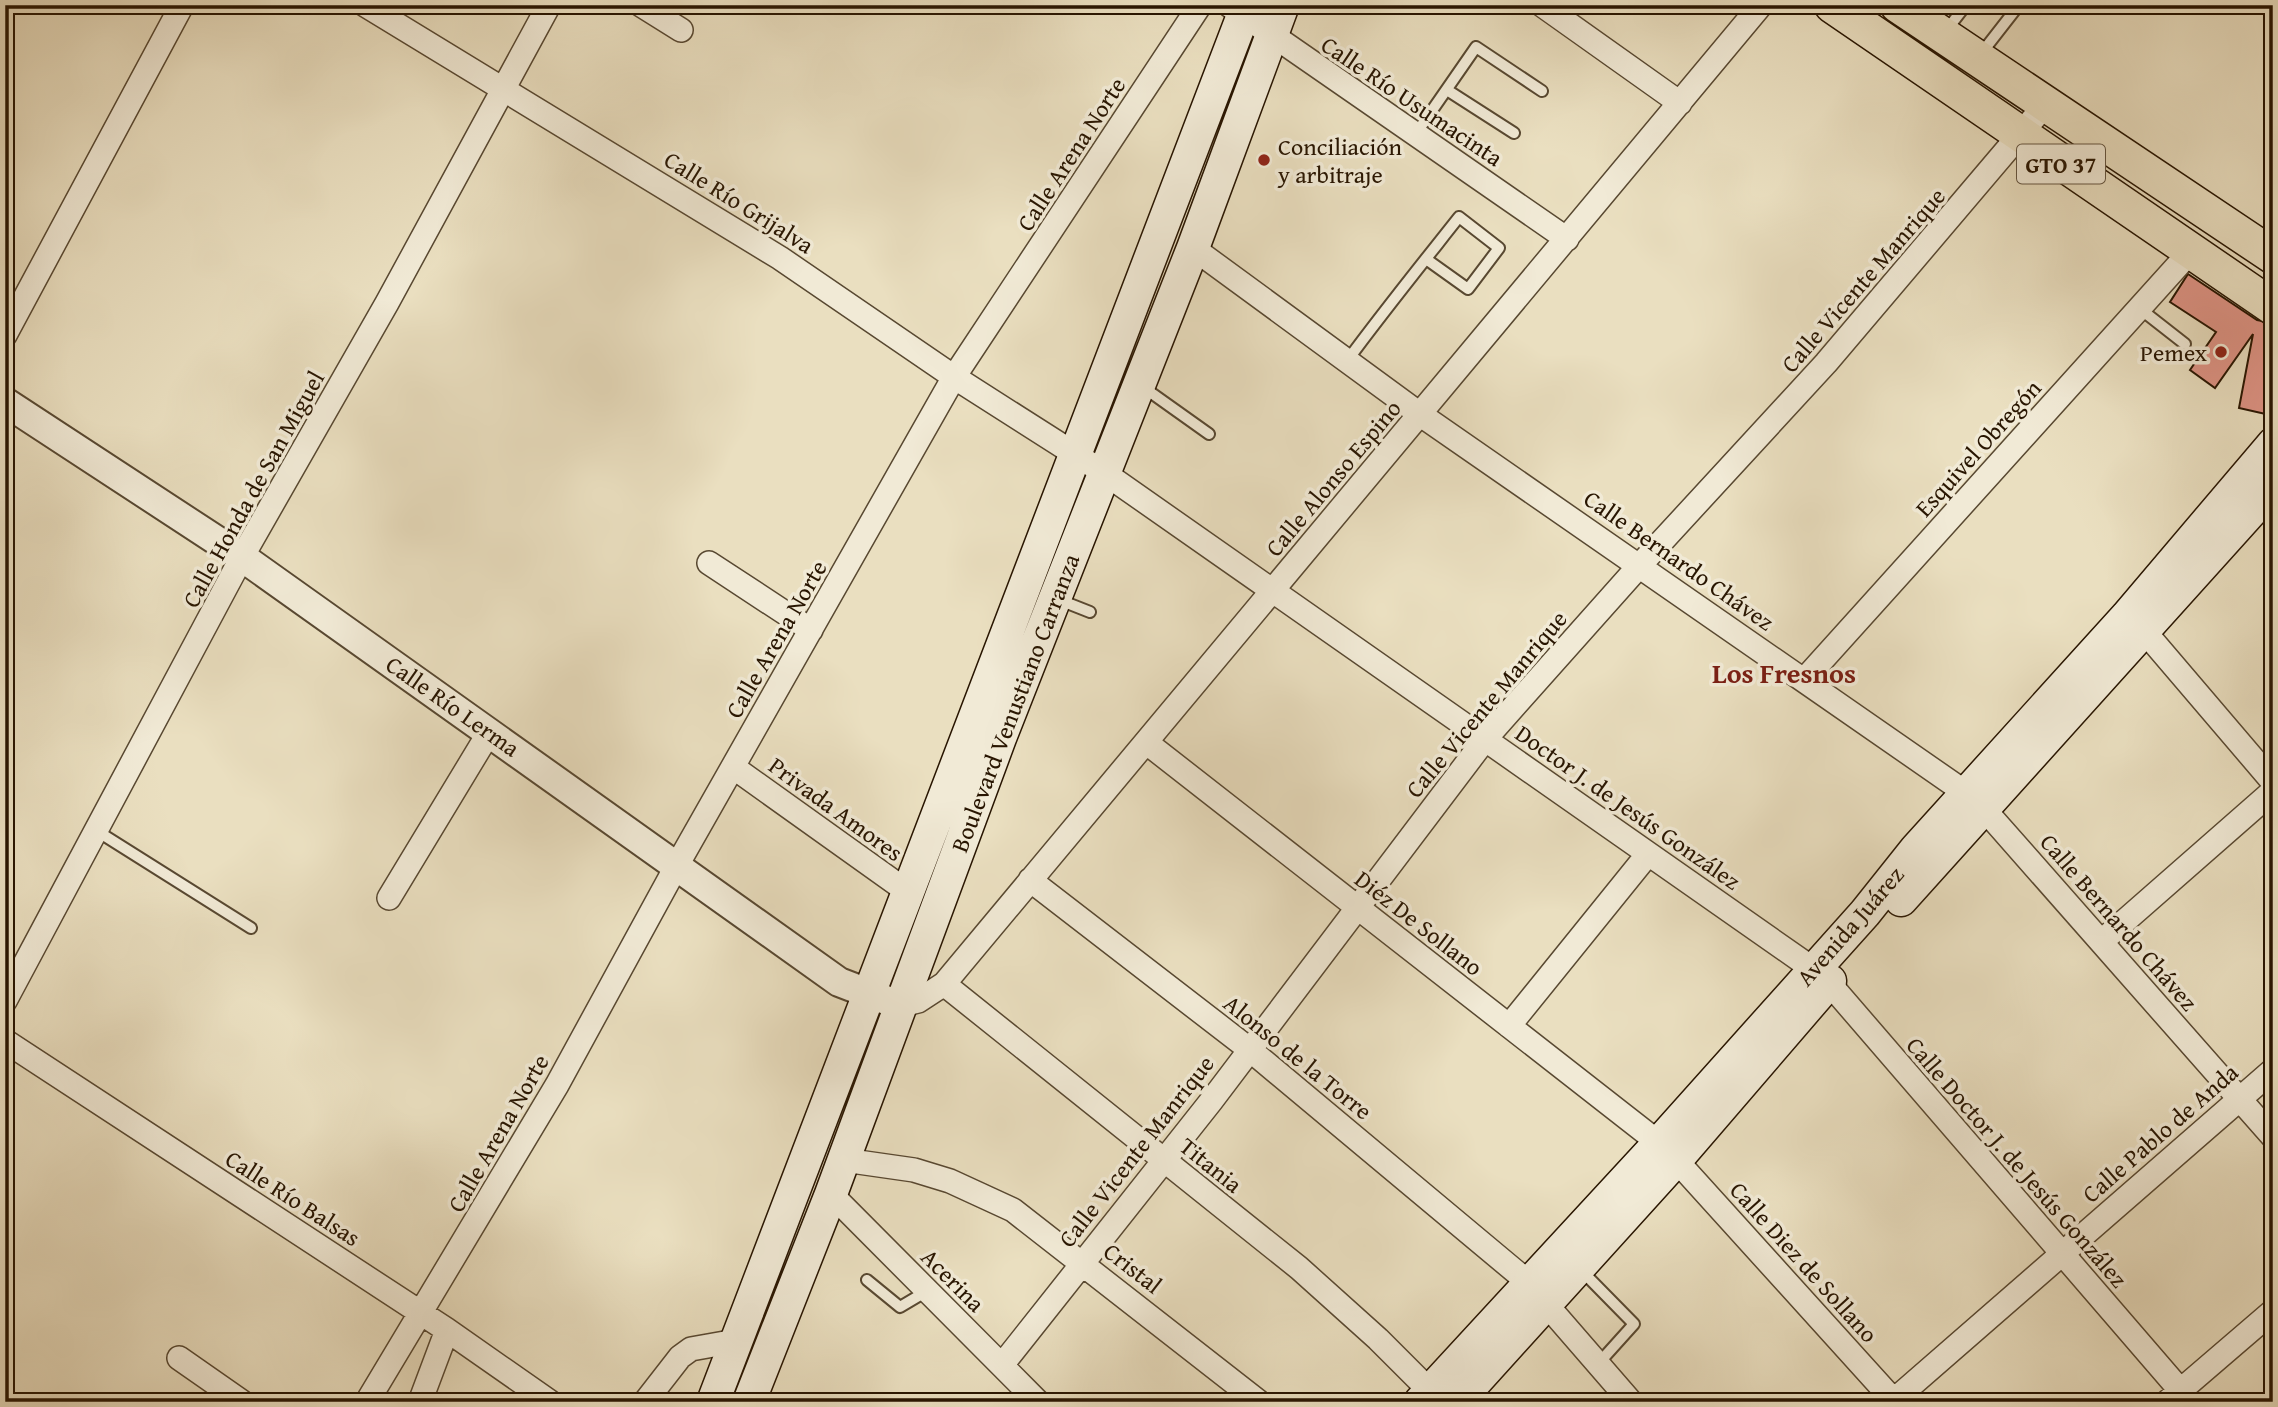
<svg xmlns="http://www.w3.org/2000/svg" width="2278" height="1407" font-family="'Gentium Book Plus',serif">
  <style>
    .building { fill: #df9486; stroke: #281501; stroke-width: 2 }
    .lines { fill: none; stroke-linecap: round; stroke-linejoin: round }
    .service-casing { stroke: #584831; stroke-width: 14 }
    .minor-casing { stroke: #584831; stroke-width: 26 }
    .tertiary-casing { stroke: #584831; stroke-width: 32 }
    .secondary-casing { stroke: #281501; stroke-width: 35 }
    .primary-casing { stroke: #281501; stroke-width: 38 }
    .service { stroke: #f1ead6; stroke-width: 10 }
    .minor { stroke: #f1ead6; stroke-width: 23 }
    .tertiary { stroke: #f1ead6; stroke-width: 28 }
    .secondary { stroke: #f1ead6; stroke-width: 32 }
    .primary { stroke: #eadfc0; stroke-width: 35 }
    .poi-dot { fill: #8f2418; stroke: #f1ead6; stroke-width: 2.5 }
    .labels { text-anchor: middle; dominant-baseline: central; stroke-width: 7; stroke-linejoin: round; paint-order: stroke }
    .shield { fill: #f1ead6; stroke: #645541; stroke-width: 2 }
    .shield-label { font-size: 23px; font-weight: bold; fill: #281501 }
    .street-label { font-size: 24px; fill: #281501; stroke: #f1ead6 }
    .poi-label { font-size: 24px; fill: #281501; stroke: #f1ead6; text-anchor: start }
    .quarter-label { font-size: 28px; font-weight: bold; fill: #7a1f14; stroke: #f1ead6 }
  </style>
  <rect width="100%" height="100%" fill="#eadfc0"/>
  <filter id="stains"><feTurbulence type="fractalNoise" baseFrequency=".00286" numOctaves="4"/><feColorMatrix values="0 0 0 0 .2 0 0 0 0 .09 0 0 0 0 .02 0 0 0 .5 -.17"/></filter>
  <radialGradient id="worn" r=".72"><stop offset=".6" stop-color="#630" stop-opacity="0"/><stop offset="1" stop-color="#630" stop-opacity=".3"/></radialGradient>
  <!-- building -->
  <path class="building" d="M 2188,274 L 2257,320 L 2273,323 L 2270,415 L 2239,408 L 2253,334 L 2215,388 L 2190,370 L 2216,332 L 2170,302 Z"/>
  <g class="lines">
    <defs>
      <path id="service" d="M 1945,32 L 1966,5
        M 1980,55 L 2019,5
        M 1447,90 L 1514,133
        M 1415,135 L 1476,47 L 1542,91
        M 2139,308 L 2185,344
        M 1347,361 C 1383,312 1421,265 1459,217 L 1499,248 L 1468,289 L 1426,259
        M 1143,387 L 1209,434
        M 1057,599 L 1090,612
        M 97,831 L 251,928
        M 1580,1269 L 1634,1324 L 1598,1364
        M 867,1280 L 900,1307 L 927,1291"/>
      <path id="minor" d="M 365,5 L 780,258 L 954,377 L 1103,472 L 1813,969 L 1829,983 L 2180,1390
        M 641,5 L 681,30
        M 1229,5 L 1567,239
        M 1542,5 L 1680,103
        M 1193,248 L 1421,415 L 1966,793 L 1984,809 L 2273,1137
        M 5,335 L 182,5
        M 709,563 L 811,630
        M 2145,632 L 2273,782
        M 1805,679 L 2190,252
        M 1147,743 L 1659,1143
        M 733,767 L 908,892
        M 1030,880 L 1249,1049 L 1528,1282
        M 389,898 L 490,731
        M 2102,941 L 2273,791
        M 944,984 L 1299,1268 L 1378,1339 L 1439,1400
        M 5,1001 L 242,557 L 387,303 L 549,5
        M 902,1005 L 918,1001 L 944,984 L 1761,5
        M 1509,1026 L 1648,854
        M 5,1041 L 447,1330 L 550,1402
        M 844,1160 L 914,1170 L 950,1181 L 1013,1210 L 1259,1402
        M 1676,1160 L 1895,1402
        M 831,1194 L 1038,1402
        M 1546,1304 L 1631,1402
        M 179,1358 L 242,1402
        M 1002,1365 L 1212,1100 L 1486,738 L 1640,565 L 1826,363 L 2045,105
        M 367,1402 L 557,1085 L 676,867 L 954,377 L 1200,5
        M 420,1402 L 447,1330
        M 645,1402 L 680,1357 L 691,1349 L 736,1341
        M 1892,1402 L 2273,1070
        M 2167,1402 L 2273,1311"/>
      <path id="tertiary" d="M 5,402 L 242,557 L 839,982 L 891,1002"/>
      <path id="secondary" d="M 1901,900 L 2273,487
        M 713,1402 L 1247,5
        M 749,1402 L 831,1194 L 1000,738 L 1193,248 L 1283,5
        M 1420,1402 L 1659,1143 L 1865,913 L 1916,849 L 2127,616 L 2273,444
        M 1457,1402 L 1676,1160 L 1830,981"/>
      <path id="primary" d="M 1832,5 L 2273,307
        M 1898,5 L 2273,256"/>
    </defs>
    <!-- service casing -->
    <use href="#service" class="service-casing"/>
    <!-- minor casing -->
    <use href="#minor" class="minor-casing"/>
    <!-- tertiary casing -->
    <use href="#tertiary" class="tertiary-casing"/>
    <!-- secondary casing -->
    <use href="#secondary" class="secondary-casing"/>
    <!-- primary casing -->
    <use href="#primary" class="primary-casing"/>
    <!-- service -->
    <use href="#service" class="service"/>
    <!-- minor -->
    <use href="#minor" class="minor"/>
    <!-- tertiary -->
    <use href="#tertiary" class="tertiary"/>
    <!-- secondary -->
    <use href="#secondary" class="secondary"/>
    <!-- primary -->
    <use href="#primary" class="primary"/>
  </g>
  <!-- markers -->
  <g class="poi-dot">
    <circle cx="1264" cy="160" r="7"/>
    <circle cx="2221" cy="352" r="7"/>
  </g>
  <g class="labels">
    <!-- shield labels -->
    <rect class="shield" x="2017" y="144.5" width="88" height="39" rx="5"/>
    <g class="shield-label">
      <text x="2061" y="164">GTO 37</text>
    </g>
    <!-- street labels -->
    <g class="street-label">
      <text transform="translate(1412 101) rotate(34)">Calle Río Usumacinta</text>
      <text transform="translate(1071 154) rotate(-57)">Calle Arena Norte</text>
      <text transform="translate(739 202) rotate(32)">Calle Río Grijalva</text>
      <text transform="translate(1863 280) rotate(-49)">Calle Vicente Manrique</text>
      <text transform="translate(1978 448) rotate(-48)">Esquivel Obregón</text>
      <text transform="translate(1333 478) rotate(-50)">Calle Alonso Espino</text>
      <text transform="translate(253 489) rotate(-61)">Calle Honda de San Miguel</text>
      <text transform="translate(1679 560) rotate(35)">Calle Bernardo Chávez</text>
      <text transform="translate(776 639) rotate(-60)">Calle Arena Norte</text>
      <text transform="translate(1015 703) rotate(-69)">Boulevard Venustiano Carranza</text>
      <text transform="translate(1486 704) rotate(-50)">Calle Vicente Manrique</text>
      <text transform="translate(453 706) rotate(35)">Calle Río Lerma</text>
      <text transform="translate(1628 807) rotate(35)">Doctor J. de Jesús González</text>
      <text transform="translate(836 809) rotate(36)">Privada Amores</text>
      <text transform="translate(2119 922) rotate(49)">Calle Bernardo Chávez</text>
      <text transform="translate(1419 923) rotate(38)">Diéz De Sollano</text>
      <text transform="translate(1850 926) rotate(-49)">Avenida Juárez</text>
      <text transform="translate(1298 1057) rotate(39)">Alonso de la Torre</text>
      <text transform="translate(498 1133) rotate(-60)">Calle Arena Norte</text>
      <text transform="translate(2160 1133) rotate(-41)">Calle Pablo de Anda</text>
      <text transform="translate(1136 1151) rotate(-52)">Calle Vicente Manrique</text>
      <text transform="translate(2017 1162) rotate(49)">Calle Doctor J. de Jesús González</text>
      <text transform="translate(1211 1165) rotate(39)">Titania</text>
      <text transform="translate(293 1198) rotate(33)">Calle Río Balsas</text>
      <text transform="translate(1804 1262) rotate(48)">Calle Diez de Sollano</text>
      <text transform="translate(1133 1268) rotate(38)">Cristal</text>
      <text transform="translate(953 1280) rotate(45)">Acerina</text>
    </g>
    <!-- poi labels -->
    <g class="poi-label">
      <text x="1278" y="146">Conciliación<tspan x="1278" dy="28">y arbitraje</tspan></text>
      <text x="2207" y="352" text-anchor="end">Pemex</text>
    </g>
    <!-- quarter labels -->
    <g class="quarter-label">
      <text x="1784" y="672">Los Fresnos</text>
    </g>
  </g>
  <!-- margin -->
  <rect width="2278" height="1407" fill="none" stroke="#eadfc0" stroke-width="28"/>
  <rect x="7" y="7" width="2264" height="1393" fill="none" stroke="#281501" stroke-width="3.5"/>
  <rect x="14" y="14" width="2250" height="1379" fill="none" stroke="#281501" stroke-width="2"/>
  <rect width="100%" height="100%" filter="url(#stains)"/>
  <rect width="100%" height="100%" fill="url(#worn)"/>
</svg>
